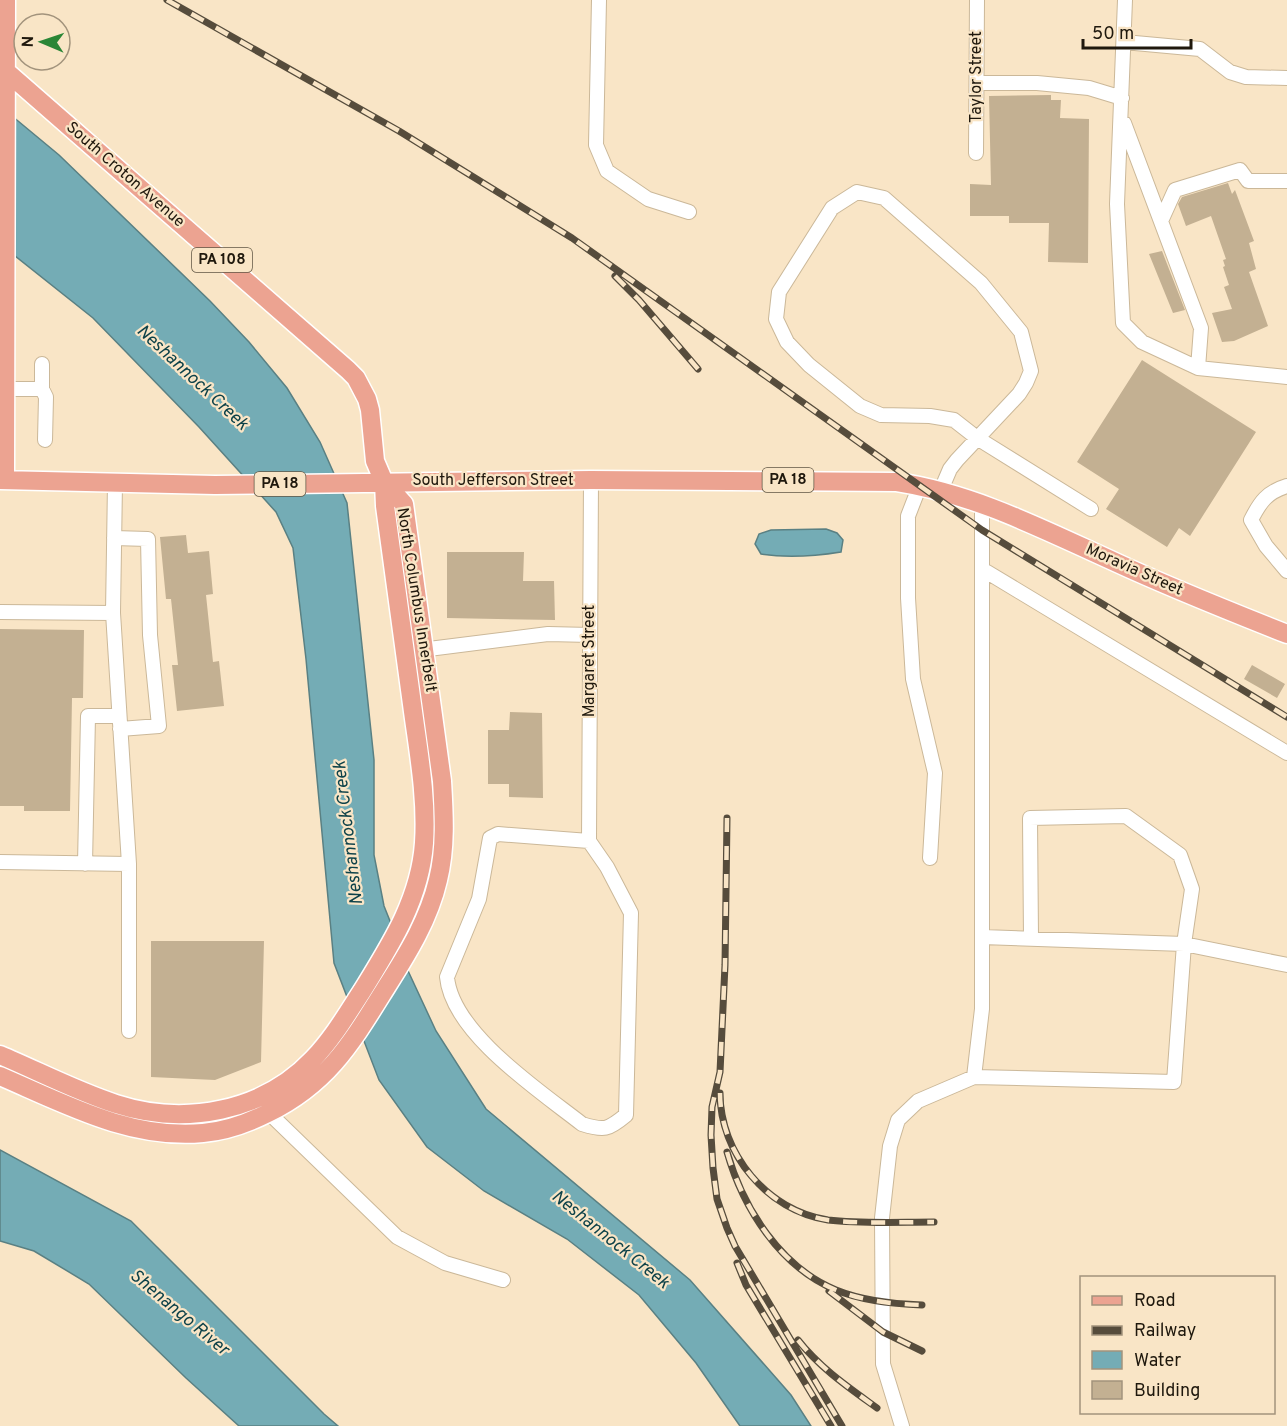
<svg xmlns="http://www.w3.org/2000/svg" width="1287" height="1426" font-family="Overpass,sans-serif">
  <style>
    .water { fill: #74acb5; stroke: #5a8083; stroke-width: 1.5 }
    .building { fill: #c3b092 }
    .lines { fill: none; stroke-linecap: round; stroke-linejoin: round }
    .minor-casing { stroke: #cbb899; stroke-width: 16 }
    .major-casing { stroke: #fff; stroke-width: 21 }
    .minor { stroke: #fff; stroke-width: 14 }
    .major { stroke: #eca391; stroke-width: 18 }
    .rail-casing { stroke: #564c3c; stroke-width: 7 }
    .rail { stroke: #f9e5c6; stroke-width: 4.5; stroke-dasharray: 14; stroke-linecap: butt }
    .labels { text-anchor: middle; dominant-baseline: central; stroke-width: 4.5; stroke-linejoin: round; paint-order: stroke }
    .shield { fill: #f9e5c6; stroke: #605644; stroke-width: 1.5 }
    .shield-label { font-size: 15px; font-weight: bold; fill: #1f180d }
    .street-label { font-size: 16px; fill: #1f180d; stroke: #f9e5c6 }
    .water-label { font-size: 18px; font-style: italic; fill: #0e4249; stroke: #f9e5c6 }
  </style>
  <rect width="100%" height="100%" fill="#f9e5c6"/>
  <!-- water -->
  <path class="water" d="M 6,111 L 59,155 L 210,301 L 249,342 L 287,388 L 320,442 L 347,503 L 374,760 L 374,855 L 384,906 L 396,936 L 403,960 L 436,1031 L 486,1109 L 690,1280 L 791,1395 L 811,1426 L 740,1426 L 696,1363 L 639,1295 L 567,1239 L 484,1191 L 427,1147 L 379,1080 L 334,963 L 306,659 L 293,548 L 276,512 L 199,427 L 93,318 L 0,244 Z
    M 826,529 L 837,533 L 843,540 L 841,552 C 816,556 786,558 761,554 L 755,544 L 759,534 L 771,530 Z
    M 0,1150 L 131,1221 L 324,1414 L 338,1426 L 239,1426 L 186,1378 L 89,1284 L 34,1251 L 0,1241 Z"/>
  <!-- building -->
  <path class="building" d="M 1051,95 L 1051,100 L 1061,100 L 1060,118 L 1089,119 L 1088,263 L 1048,262 L 1049,223 L 1009,223 L 1009,216 L 970,216 L 970,184 L 991,185 L 989,96 Z
    M 1228,183 L 1232,194 L 1235,190 L 1254,241 L 1249,243 L 1256,269 L 1249,272 L 1268,326 L 1234,341 L 1222,342 L 1212,313 L 1232,309 L 1224,287 L 1229,285 L 1223,267 L 1225,266 L 1223,260 L 1226,259 L 1211,216 L 1186,226 L 1178,204 L 1182,197 Z
    M 1162,251 L 1185,310 L 1173,313 L 1149,254 Z
    M 1142,360 L 1256,432 L 1190,536 L 1179,528 L 1167,547 L 1106,509 L 1119,489 L 1077,462 Z
    M 186,535 L 188,553 L 209,551 L 213,594 L 206,595 L 213,662 L 219,661 L 224,706 L 177,711 L 172,665 L 178,665 L 171,599 L 166,599 L 160,537 Z
    M 447,552 L 524,552 L 523,581 L 554,581 L 555,620 L 447,618 Z
    M 0,629 L 84,630 L 83,698 L 72,698 L 70,811 L 24,811 L 24,806 L 0,806 Z
    M 1252,665 L 1285,684 L 1277,698 L 1244,679 Z
    M 510,712 L 542,713 L 543,798 L 509,797 L 509,784 L 488,784 L 488,730 L 509,730 Z
    M 151,941 L 264,941 L 261,1062 L 215,1080 L 151,1077 Z"/>
  <g class="lines">
    <defs>
      <path id="minor" d="M 599,0 L 596,145 L 607,171 L 648,199 L 689,212
        M 1125,0 L 1117,204 L 1123,323 L 1142,342 L 1198,368 L 1287,377
        M 1124,42 L 1200,49 L 1230,72 L 1246,77 L 1287,78
        M 977,83 L 1037,83 L 1089,88 L 1122,98
        M 1124,123 L 1201,328 L 1198,368
        M 976,153 L 977,0
        M 1161,221 L 1175,190 L 1240,170 L 1248,181 L 1287,181
        M 5,389 L 42,389 L 46,397 L 45,440
        M 42,389 L 42,364
        M 115,483 L 113,613 L 129,864 L 129,1031
        M 920,485 L 908,516 L 908,598 L 913,679 L 935,773 L 930,858
        M 1287,486 C 1267,492 1260,502 1251,520 L 1266,546 L 1287,571
        M 941,490 L 950,469 L 957,460 L 1019,394 L 1026,383 L 1031,371 L 1021,332 L 981,283 L 884,198 L 857,192 L 832,208 L 779,292 L 776,319 L 787,342 L 809,365 L 860,406 L 881,415 L 930,416 L 954,420 L 977,438 L 1091,509
        M 114,538 L 148,539 L 150,635 L 159,726 L 120,729
        M 982,569 L 1287,753
        M 0,612 L 113,613
        M 405,652 L 548,634 L 590,635
        M 498,834 L 589,841 L 607,867 L 631,913 L 626,1115 C 608,1130 604,1131 582,1124 C 540,1091 452,1033 447,977 L 479,899 L 490,838 Z
        M 589,841 L 591,480
        M 0,862 L 129,864
        M 85,864 L 88,716 L 119,716
        M 1031,938 L 1030,818 L 1126,816 L 1180,855 L 1192,889 L 1184,944 L 1287,965
        M 974,1077 L 1174,1082 L 1184,944 L 982,937
        M 269,1113 L 397,1237 L 445,1263 L 503,1280
        M 902,1426 L 883,1364 L 882,1218 L 890,1146 L 898,1120 L 918,1101 L 974,1077 L 982,1009 L 982,503"/>
      <path id="major" d="M 0,66 L 348,370 L 356,378 L 367,399 L 370,410 L 375,461 L 384,482 L 404,504 L 442,781 C 444,814 446,848 438,880 C 429,919 408,953 387,986 C 352,1042 329,1083 268,1113 C 248,1123 226,1131 203,1133 C 131,1140 65,1104 0,1076
        M 0,480 L 215,485 L 591,480 L 897,482 C 975,494 1044,530 1115,562 C 1171,588 1229,611 1287,634
        M 5,480 L 6,0
        M 0,1055 C 38,1071 76,1091 116,1104 C 184,1126 263,1112 313,1059 C 333,1038 347,1014 362,991 C 391,944 420,899 424,843 C 427,796 418,750 412,704 C 403,638 394,572 385,506 L 384,482"/>
    </defs>
    <!-- minor casing -->
    <use href="#minor" class="minor-casing"/>
    <!-- major casing -->
    <use href="#major" class="major-casing"/>
    <!-- minor -->
    <use href="#minor" class="minor"/>
    <!-- major -->
    <use href="#major" class="major"/>
    <defs>
      <path id="rail" d="M 167,0 L 399,131 L 572,238 L 982,530 L 1287,717
        M 615,276 L 639,300 L 698,369
        M 727,818 L 725,965 L 720,1072 L 712,1107 L 711,1135 L 713,1168 L 717,1199 L 727,1228 L 735,1246 L 842,1426
        M 720,1093 C 720,1153 767,1211 828,1220 C 862,1224 899,1222 934,1222
        M 727,1152 C 743,1208 780,1267 836,1290 C 863,1301 893,1304 922,1305
        M 737,1263 L 746,1285 L 831,1426
        M 829,1291 L 883,1332 L 922,1351
        M 798,1340 C 820,1368 848,1387 877,1408"/>
    </defs>
    <!-- rail casing -->
    <use href="#rail" class="rail-casing"/>
    <!-- rail -->
    <use href="#rail" class="rail"/>
  </g>
  <g class="labels">
    <!-- shield labels -->
    <g class="shield">
      <rect x="192" y="248" width="60" height="24" rx="4.5"/>
      <rect x="762.5" y="468" width="51" height="24" rx="4.5"/>
      <rect x="254.5" y="472" width="51" height="24" rx="4.5"/>
    </g>
    <g class="shield-label">
      <text x="222" y="260">PA 108</text>
      <text x="788" y="480">PA 18</text>
      <text x="280" y="484">PA 18</text>
    </g>
    <!-- street labels -->
    <g class="street-label">
      <text transform="translate(977 77) rotate(-90)">Taylor Street</text>
      <text transform="translate(125 175) rotate(41)">South Croton Avenue</text>
      <text x="493" y="481">South Jefferson Street</text>
      <text transform="translate(1134 570) rotate(24)">Moravia Street</text>
      <text transform="translate(416 600) rotate(81)">North Columbus Innerbelt</text>
      <text transform="translate(590 661) rotate(-90)">Margaret Street</text>
    </g>
    <!-- water labels -->
    <g class="water-label">
      <text transform="translate(192 378) rotate(43)">Neshannock Creek</text>
      <text transform="translate(349 833) rotate(-97)">Neshannock Creek</text>
      <text transform="translate(610 1240) rotate(39)">Neshannock Creek</text>
      <text transform="translate(179 1313) rotate(40)">Shenango River</text>
    </g>
  </g>
  <!-- legend -->
  <rect x="1080" y="1276" width="195" height="138" fill="#f9e5c6" stroke="#a2937c" stroke-width="1.5"/>
  <rect x="1092" y="1296" width="30" height="9" fill="#eca391" stroke="#a2937c" stroke-width="1.5"/>
  <text x="1134" y="1306" font-size="18" fill="#1f180d">Road</text>
  <rect x="1092" y="1326" width="30" height="9" fill="#564c3c" stroke="#a2937c" stroke-width="1.5"/>
  <text x="1134" y="1336" font-size="18" fill="#1f180d">Railway</text>
  <rect x="1092" y="1351" width="30" height="18" fill="#74acb5" stroke="#a2937c" stroke-width="1.5"/>
  <text x="1134" y="1366" font-size="18" fill="#1f180d">Water</text>
  <rect x="1092" y="1381" width="30" height="18" fill="#c3b092" stroke="#a2937c" stroke-width="1.5"/>
  <text x="1134" y="1396" font-size="18" fill="#1f180d">Building</text>
  <!-- north arrow -->
  <g transform="translate(42 42) rotate(272)"><circle r="28" fill="#f9e5c6" stroke="#a2937c" stroke-width="1.5"/>
  <path d="M0-4.5L10 22L0 15L-10 22Z" fill="#2a8636"/>
  <text y="-9" font-size="16" font-weight="bold" text-anchor="middle" fill="#1f180d">N</text>
  </g>
  <!-- scale -->
  <path d="M1083 39v9h108v-9" fill="none" stroke="#1f180d" stroke-width="3"/>
  <text x="1092" y="39" font-size="18" fill="#1f180d" stroke="#f9e5c6" stroke-width="4.5" paint-order="stroke">50 m</text>
</svg>
